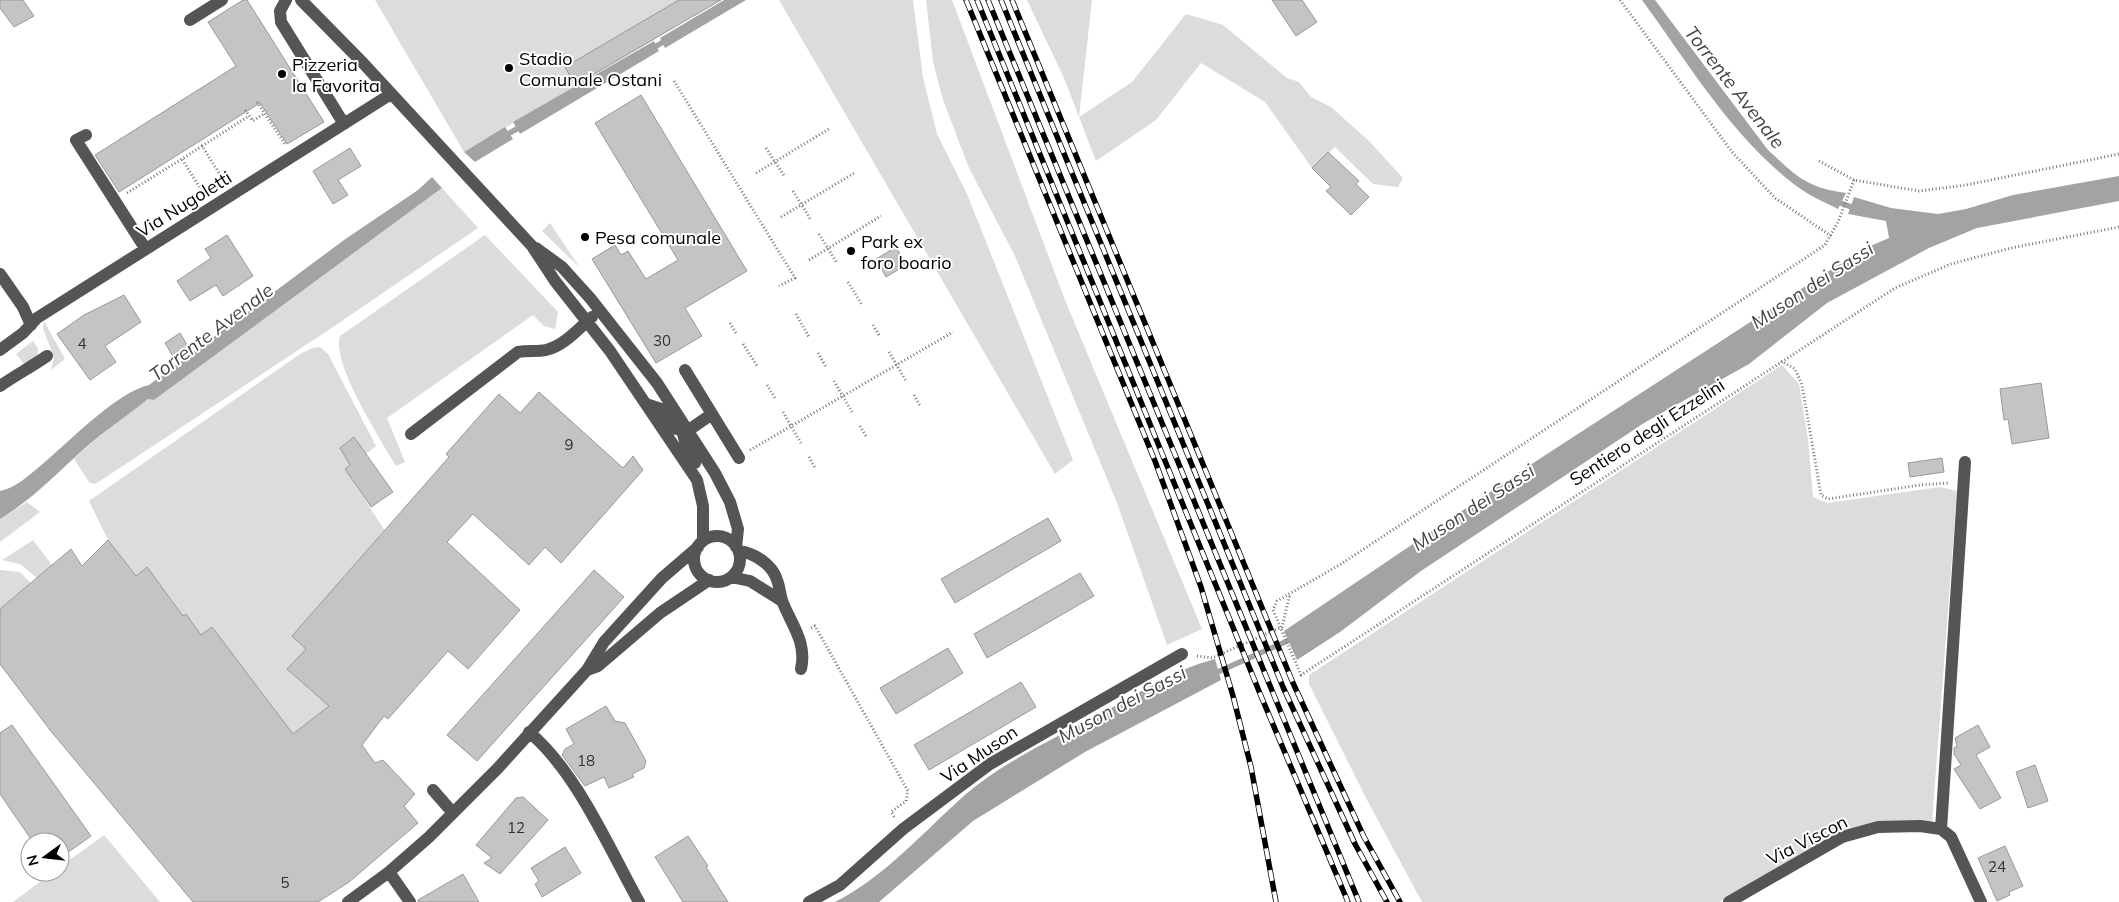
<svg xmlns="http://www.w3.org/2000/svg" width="2119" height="902" font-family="Mulish,sans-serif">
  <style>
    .green { fill: #dcdcdc }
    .water { fill: #a3a3a3 }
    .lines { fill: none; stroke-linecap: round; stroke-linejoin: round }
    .stream { stroke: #a3a3a3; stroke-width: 5.5 }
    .building { fill: #c4c4c4; stroke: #999 }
    .path { stroke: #777; stroke-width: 3; stroke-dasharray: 1 2.5; stroke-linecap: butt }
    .minor { stroke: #555; stroke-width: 12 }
    .rail-casing { stroke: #000; stroke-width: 5.5 }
    .rail { stroke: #fff; stroke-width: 4; stroke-dasharray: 11; stroke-linecap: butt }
    .poi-dot { fill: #000; stroke: #fff; stroke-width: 2 }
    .labels { text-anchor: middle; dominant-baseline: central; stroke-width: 4; stroke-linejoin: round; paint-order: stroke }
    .number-label { font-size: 15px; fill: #313131 }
    .poi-label { font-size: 18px; fill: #000; stroke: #fff; text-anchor: start }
    .street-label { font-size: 18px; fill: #000; stroke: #fff }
    .water-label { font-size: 19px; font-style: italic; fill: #444; stroke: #fff }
  </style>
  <rect width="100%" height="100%" fill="#fff"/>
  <!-- green -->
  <path class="green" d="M 375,0 L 721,0 L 464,152 Z
    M 779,0 L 913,0 L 923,78 L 937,134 L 967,194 L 1073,460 L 1055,474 Z
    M 926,0 L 952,0 L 1065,300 L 1202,629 L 1167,645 L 1117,503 L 1015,256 L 969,168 L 943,100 L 933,62 Z
    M 1027,0 L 1092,0 L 1079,117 L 1132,82 L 1186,14 L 1223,25 L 1287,78 L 1299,82 L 1311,97 L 1331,107 L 1369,141 L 1403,178 L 1398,187 L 1373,184 L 1335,147 L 1312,168 L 1265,102 L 1201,63 L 1156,120 L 1096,161 L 1064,78 Z
    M 442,188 L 478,228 L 333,327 L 103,479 L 95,484 L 89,482 L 74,459 C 97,437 123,418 148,399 L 154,400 Z
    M 550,223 L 580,268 L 542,231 Z
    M 485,235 L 558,312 L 555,329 L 544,326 L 533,315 L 387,418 L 405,462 L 396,466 C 381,440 331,363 340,336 Z
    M 44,321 L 65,359 L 51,370 L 54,358 L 43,328 Z
    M 33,341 L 38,349 L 37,358 L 24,364 L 16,354 Z
    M 320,347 L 328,354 L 376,446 L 365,455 L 354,438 L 340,448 L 350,465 L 345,469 L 385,531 L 306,649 L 288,669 L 329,706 L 293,734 L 212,627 L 201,635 L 186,614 L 180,619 L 173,602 L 147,567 L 142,584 L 108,540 L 89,501 L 300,354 L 312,348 Z
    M 1782,365 L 1799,384 L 1808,439 L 1813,497 L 1827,503 L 1940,487 L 1957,491 L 1932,823 L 1877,823 L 1719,902 L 1422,902 L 1367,800 L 1309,684 L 1309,675 Z
    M 27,502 L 40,512 L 0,542 L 0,519 Z
    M 33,540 L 52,565 L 37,578 L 20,564 L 2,560 Z
    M 0,570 L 20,572 L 31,583 L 0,609 Z
    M 104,835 L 160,902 L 13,902 L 53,872 L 60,872 L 60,867 Z"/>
  <!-- water -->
  <path class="water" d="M 724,0 L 746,0 L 665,48 L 660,38 Z
    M 1642,0 L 1655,0 L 1768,150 C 1796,176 1807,188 1846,193 L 1838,209 C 1824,202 1808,195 1795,185 C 1732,137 1688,63 1642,0 Z
    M 654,41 L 659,51 L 520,134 L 513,122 Z
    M 505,127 L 513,139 L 475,162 L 464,152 Z
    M 2119,176 L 2119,201 L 1977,228 L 1929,248 L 1827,303 L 1749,364 L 1644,423 L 1421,571 L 1340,632 L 1297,660 L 1284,631 L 1527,467 L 1861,250 L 1889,238 L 1886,221 L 1848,214 L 1854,197 L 1891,208 L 1938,214 L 1966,209 L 2013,195 Z
    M 432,177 L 442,188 L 154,400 L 148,399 C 127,416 104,431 84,449 C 55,475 33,499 0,519 L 0,491 C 15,488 27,477 39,467 C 66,445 116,392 149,385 L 344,240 L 418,190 Z
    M 1215,659 L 1221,680 L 1085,752 L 973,821 L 879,902 L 835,902 C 886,876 923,832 966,794 C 1004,762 1049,741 1093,718 C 1133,697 1170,671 1215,659 Z"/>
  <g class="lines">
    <!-- stream -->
    <path class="stream" d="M 650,50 L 668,39
      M 504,136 L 522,126
      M 1835,201 L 1857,209
      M 1213,674 L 1294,638"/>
  </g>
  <!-- building -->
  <path class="building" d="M 0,0 L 23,0 L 34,16 L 14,27 L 0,8 Z
    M 243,0 L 247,0 L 324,122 L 287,144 L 260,103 L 119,192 L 95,155 L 236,66 L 208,22 Z
    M 679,0 L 721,0 L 575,85 L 565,67 Z
    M 1272,0 L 1302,0 L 1317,22 L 1296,36 Z
    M 641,95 L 747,271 L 685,308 L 702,336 L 656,363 L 592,259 L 615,245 L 621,255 L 628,251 L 646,279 L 678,260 L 595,123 Z
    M 350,148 L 361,166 L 338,180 L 348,195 L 333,204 L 313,171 Z
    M 1328,152 L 1359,181 L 1356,184 L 1369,197 L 1351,215 L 1326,191 L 1331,187 L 1312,168 Z
    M 227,235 L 253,276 L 223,296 L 216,285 L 190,301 L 177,281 L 211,258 L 205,249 Z
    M 896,247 L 906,265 L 886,277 L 876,259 Z
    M 124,295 L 141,322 L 105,346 L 116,362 L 90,380 L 57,334 L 84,315 Z
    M 180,333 L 189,348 L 174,358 L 165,343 Z
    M 2041,383 L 2049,438 L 2012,444 L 2008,419 L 2004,420 L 2000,389 Z
    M 539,392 L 623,468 L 633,456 L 643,470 L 561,563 L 545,547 L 529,565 L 473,514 L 447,542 L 520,610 L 468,669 L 448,651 L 388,719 L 384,716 L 362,745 L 375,763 L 383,760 L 415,794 L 404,806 L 418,823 L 349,882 L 318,902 L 193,902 L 50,730 L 0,664 L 0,609 L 71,549 L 82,566 L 108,540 L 136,576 L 147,567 L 183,616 L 186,614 L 201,635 L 212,627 L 293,734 L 329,706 L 287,669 L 306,649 L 292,636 L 449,457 L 446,454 L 499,394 L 520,413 Z
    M 354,437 L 393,492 L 371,507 L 345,469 L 350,465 L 340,448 Z
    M 1942,458 L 1944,472 L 1910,477 L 1908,463 Z
    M 1048,518 L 1061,541 L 955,603 L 941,579 Z
    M 594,570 L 624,597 L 477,761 L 447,735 Z
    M 1080,573 L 1094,596 L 987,658 L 974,634 Z
    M 948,648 L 963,673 L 896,714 L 880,688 Z
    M 1021,682 L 1036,707 L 929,770 L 914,745 Z
    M 606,706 L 615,721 L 625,723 L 646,761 L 644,768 L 632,774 L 634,777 L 609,788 L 604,777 L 585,786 L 562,755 L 565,749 L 574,744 L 566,729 Z
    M 12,725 L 91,836 L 60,858 L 60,842 L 33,842 L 0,794 L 0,733 Z
    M 1978,725 L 1990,747 L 1976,755 L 2001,798 L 1980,809 L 1954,769 L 1961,765 L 1954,754 L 1954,748 L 1957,746 L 1955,738 Z
    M 2035,765 L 2048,801 L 2028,808 L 2016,772 Z
    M 523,797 L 548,820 L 500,874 L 484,863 L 492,858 L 476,845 L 516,798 Z
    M 688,836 L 708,866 L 706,867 L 728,902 L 683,902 L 655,857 Z
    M 2005,846 L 2023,886 L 2009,892 L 2010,895 L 1997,901 L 1978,858 Z
    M 565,847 L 581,873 L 542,897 L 535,884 L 539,881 L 531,868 Z
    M 463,874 L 479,902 L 418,902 L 418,900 Z"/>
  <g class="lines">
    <!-- path -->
    <path class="path" d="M 1620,0 L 1732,152 L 1775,198 L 1831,236
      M 674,81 L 795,278 L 779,286
      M 257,102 L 285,144
      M 245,110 L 253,121 L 265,113
      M 202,146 L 249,116
      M 766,148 L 785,177
      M 1819,161 L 1854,180 L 1919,191 L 1966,185 L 2119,154
      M 756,173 L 829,129
      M 1854,180 L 1838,222 L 1825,245 L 1341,564 L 1277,601 L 1273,610 L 1301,675 L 1895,288 L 1951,264 L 2011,248 L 2119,227
      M 793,191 L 811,220
      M 127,193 L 182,159
      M 205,196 L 182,159 L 202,146 L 226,184
      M 781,217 L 856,172
      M 819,234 L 837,263
      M 809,260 L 881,216
      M 848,282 L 862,305
      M 796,314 L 809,337
      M 730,323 L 736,333
      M 873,325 L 880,337
      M 743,344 L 758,367
      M 889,352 L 906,381
      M 818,353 L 826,367
      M 1781,361 L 1795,369 L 1802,385 L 1821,495 L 1828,499 L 1920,485 L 1949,483
      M 834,381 L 852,412
      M 767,385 L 775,398
      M 914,395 L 920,406
      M 783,412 L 801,443
      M 860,426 L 866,436
      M 750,450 L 953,332
      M 809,457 L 815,468
      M 811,628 L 815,626 L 908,791 L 906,801 L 891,812 L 894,817
      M 1197,656 L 1212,658 L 1282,627 L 1290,594"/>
    <!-- minor -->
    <path class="minor" d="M 286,0 L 280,11 L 281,22 L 344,124
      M 301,0 L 363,63 L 532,246 L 555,281 L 610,351 L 697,480 L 703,506 L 703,541
      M 190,20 L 222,0
      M 86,135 L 76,140 L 145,248
      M 536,248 L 562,267 L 590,298 L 657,383 L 715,473 L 730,502 L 738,529 L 736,547
      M 0,274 L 23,307 L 31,325
      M 0,350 L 23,333 L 37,318 L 391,94
      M 685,370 L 739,458
      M 0,386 C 16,375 31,367 47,356
      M 646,404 L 661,409 L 676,429 L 688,429
      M 411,434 L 518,352 C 528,350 538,352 546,350 C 564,346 579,328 592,317
      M 695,463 L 686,445 L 683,434 L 712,414
      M694 559a23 23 0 1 1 46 0a23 23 0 1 1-46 0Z
      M 739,551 C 754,553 772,564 777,580 C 780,587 780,596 783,603 C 792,625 807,643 801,669
      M 731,577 L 750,581 L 782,601
      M 587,670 L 598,666 L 660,613 L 709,580
      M 529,732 C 576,771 609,848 639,902
      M 433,790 L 453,813
      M 1941,829 L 1965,462
      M 389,872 L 410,902
      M 348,902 L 389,872 L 429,837 L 498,768 L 587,670 L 604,642 L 662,578 L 698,547
      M 809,902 L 840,885 L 903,829 L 990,764 L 1182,654
      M 1729,902 L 1842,837 L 1878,827 L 1920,826 L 1941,829 L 1951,837 L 1981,902"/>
    <defs>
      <path id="rail" d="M 966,0 L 1155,461 L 1201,587 L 1233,696 L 1251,767 L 1276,902
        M 977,0 L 1261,696 L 1348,902
        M 988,0 L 1359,902
        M 1001,0 L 1283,687 L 1355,844 L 1387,902
        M 1012,0 L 1293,683 L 1364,837 L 1400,902"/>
    </defs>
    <!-- rail casing -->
    <use href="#rail" class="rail-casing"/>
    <!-- rail -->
    <use href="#rail" class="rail"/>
  </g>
  <!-- markers -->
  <g class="poi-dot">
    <circle cx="509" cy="68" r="5"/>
    <circle cx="282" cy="74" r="5"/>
    <circle cx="585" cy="237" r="5"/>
    <circle cx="851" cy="251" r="5"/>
  </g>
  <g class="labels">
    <!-- number labels -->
    <g class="number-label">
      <text x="662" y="340">30</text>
      <text x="82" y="343">4</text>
      <text x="569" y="444">9</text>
      <text x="586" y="760">18</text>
      <text x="516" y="827">12</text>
      <text x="1997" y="866">24</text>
      <text x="285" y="882">5</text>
    </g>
    <!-- poi labels -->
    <g class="poi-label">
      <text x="519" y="58">Stadio<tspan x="519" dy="21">Comunale Ostani</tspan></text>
      <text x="292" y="64">Pizzeria<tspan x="292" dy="21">la Favorita</tspan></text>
      <text x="595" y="237">Pesa comunale</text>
      <text x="861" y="241">Park ex<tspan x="861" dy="21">foro boario</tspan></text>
    </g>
    <!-- street labels -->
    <g class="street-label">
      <text transform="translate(184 204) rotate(-32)">Via Nugoletti</text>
      <text transform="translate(1647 432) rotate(-33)">Sentiero degli Ezzelini</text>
      <text transform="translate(979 754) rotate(-34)">Via Muson</text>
      <text transform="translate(1807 840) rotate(-27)">Via Viscon</text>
    </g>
    <!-- water labels -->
    <g class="water-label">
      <text transform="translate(1735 87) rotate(52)">Torrente Avenale</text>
      <text transform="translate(1812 285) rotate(-33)">Muson dei Sassi</text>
      <text transform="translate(211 332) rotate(-37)">Torrente Avenale</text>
      <text transform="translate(1473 507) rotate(-33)">Muson dei Sassi</text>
      <text transform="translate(1122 704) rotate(-28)">Muson dei Sassi</text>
    </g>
  </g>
  <!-- north arrow -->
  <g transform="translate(45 857) rotate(255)"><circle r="24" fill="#ffffff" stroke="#999999"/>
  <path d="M0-4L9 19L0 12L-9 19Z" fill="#000000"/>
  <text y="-8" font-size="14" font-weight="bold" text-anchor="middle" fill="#000000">N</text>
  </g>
</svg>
